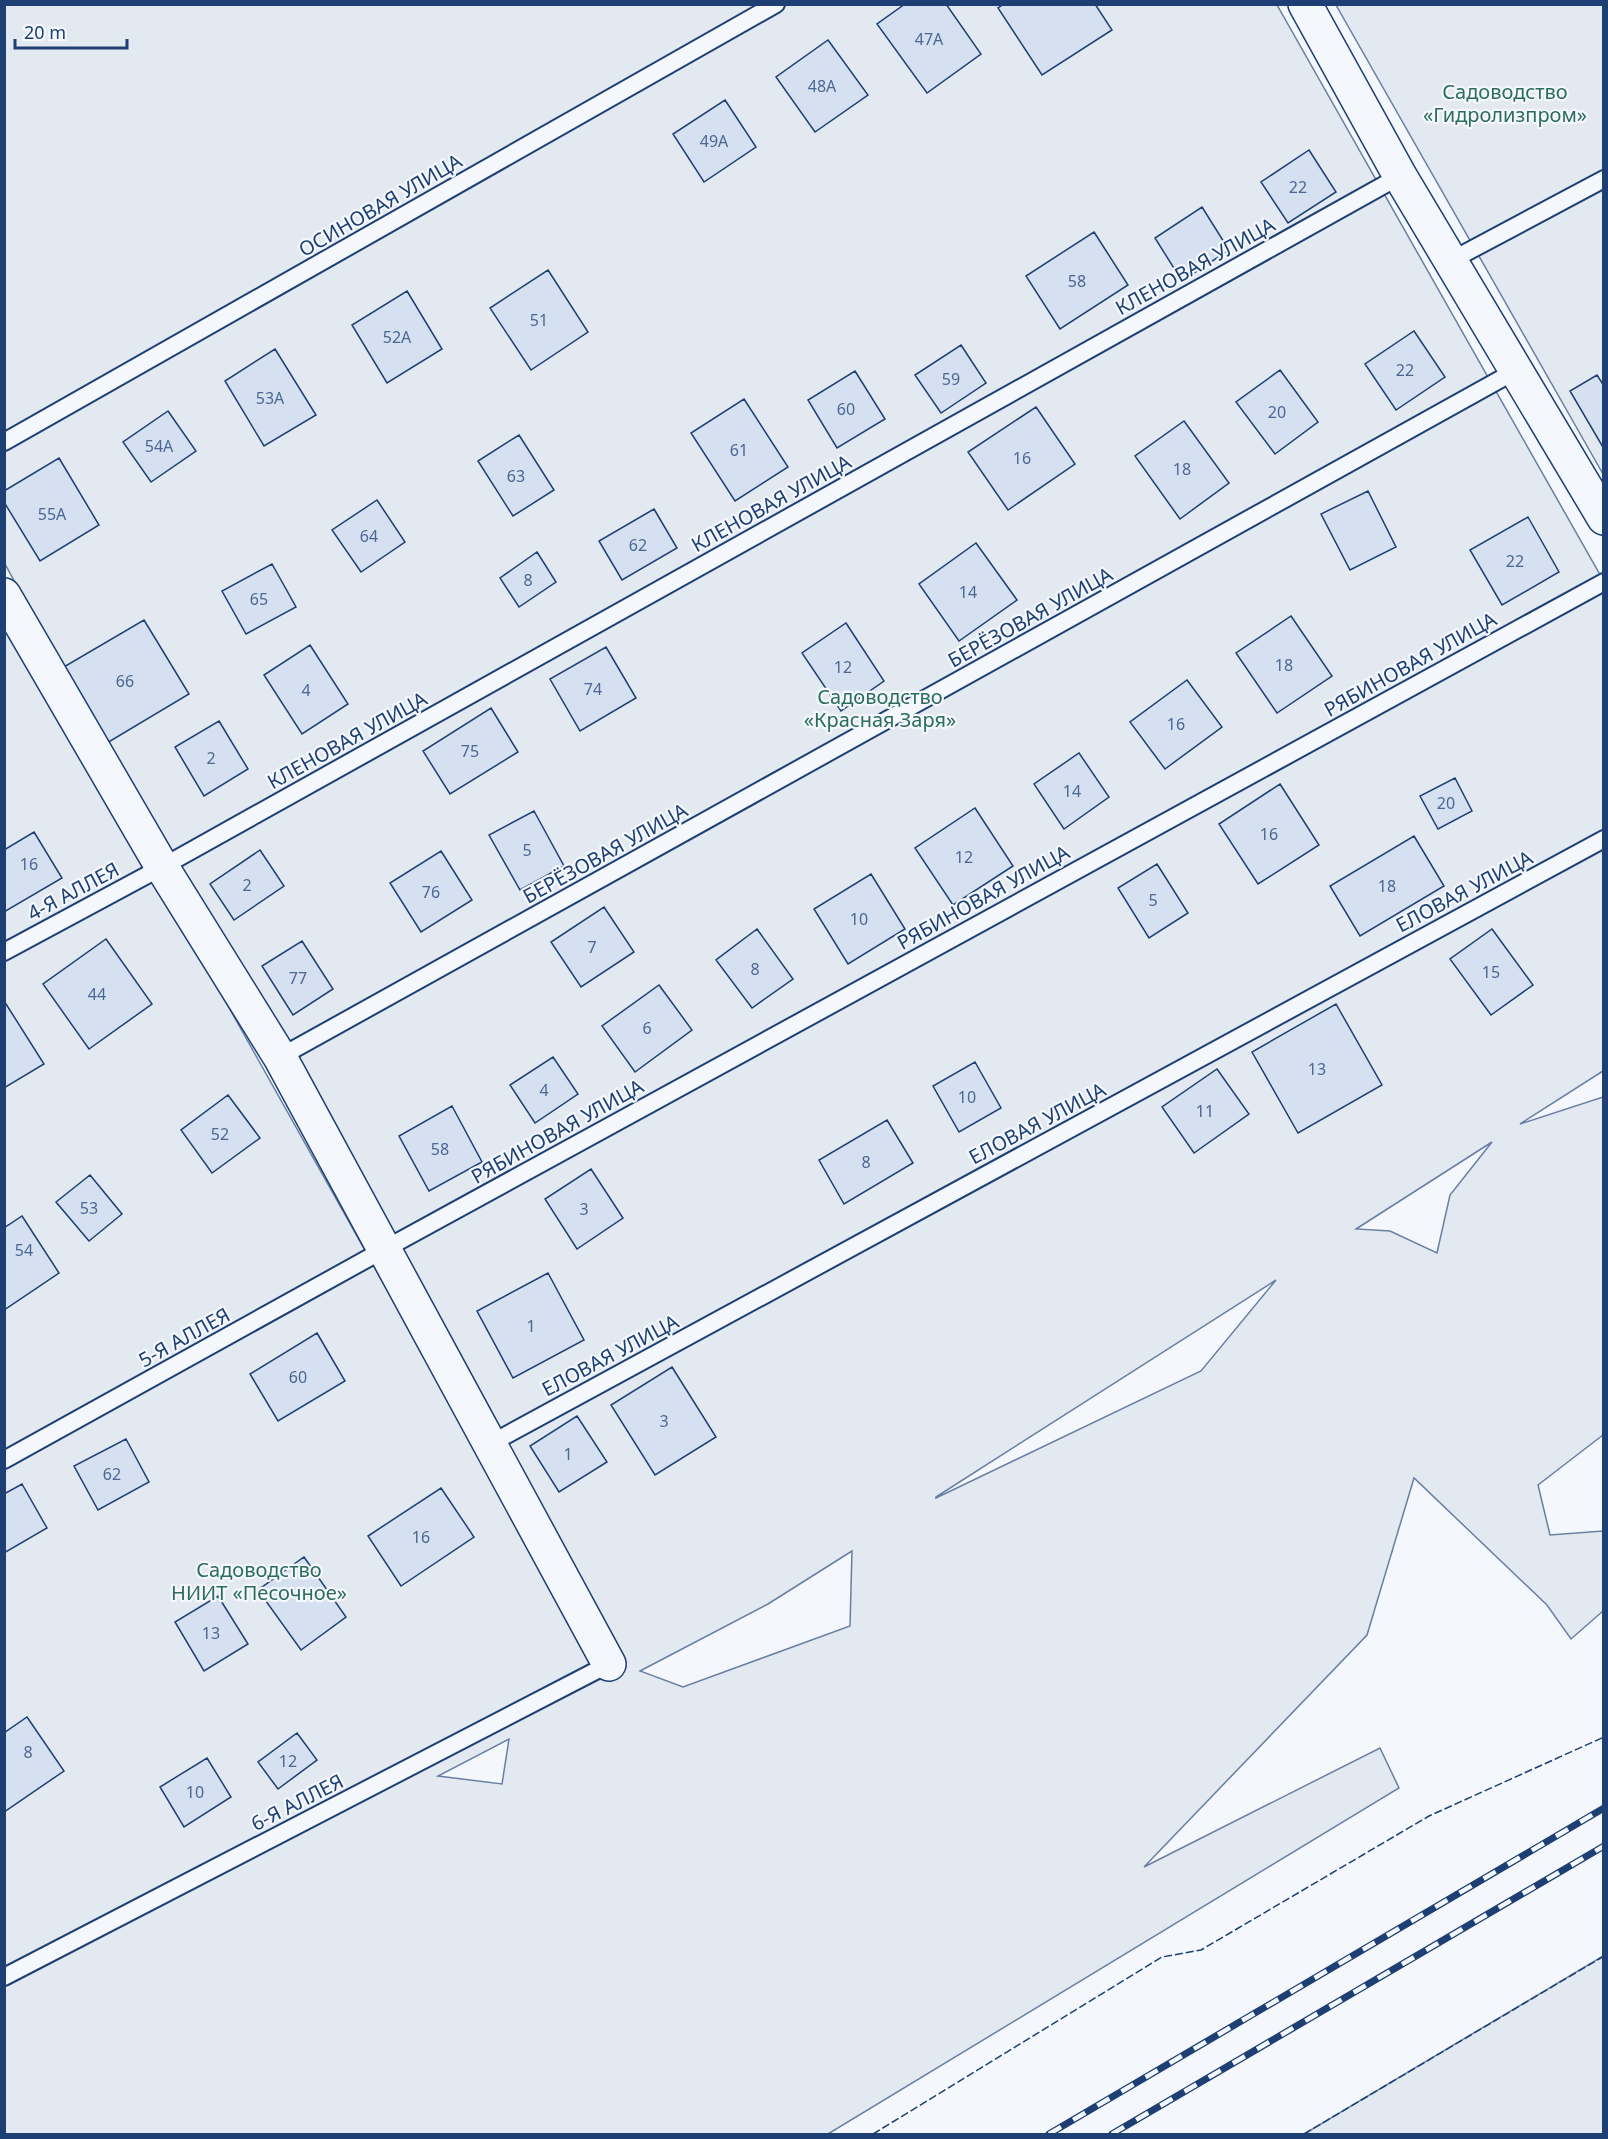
<svg xmlns="http://www.w3.org/2000/svg" width="1608" height="2139" font-family="'Noto Sans',sans-serif">
  <style>
    .green { fill: #e3e9f0; stroke: #687fa3; stroke-width: 1.5; fill-rule: evenodd }
    .building { fill: #d5e0f0; stroke: #1d3f73; stroke-width: 1.5 }
    .lines { fill: none; stroke-linecap: round; stroke-linejoin: round }
    .lane-casing { stroke: #1d3f73; stroke-width: 20 }
    .street-casing { stroke: #1d3f73; stroke-width: 36 }
    .lane { stroke: #f4f7fb; stroke-width: 16 }
    .street { stroke: #f4f7fb; stroke-width: 33 }
    .rail-casing { stroke: #1d3f73; stroke-width: 7 }
    .rail { stroke: #f4f7fb; stroke-width: 4.5; stroke-dasharray: 14; stroke-linecap: butt }
    .fence { stroke: #1d3f73; stroke-width: 1.5; stroke-dasharray: 8 3; stroke-linecap: butt }
    .labels { text-anchor: middle; dominant-baseline: central; stroke-width: 4.5; stroke-linejoin: round; paint-order: stroke }
    .number-label { font-size: 16px; fill: #4b6792 }
    .park-label { font-size: 20px; fill: #2c6c60; stroke: #f4f7fb }
    .street-label { font-size: 20px; fill: #1d3f73; stroke: #f4f7fb }
  </style>
  <rect width="100%" height="100%" fill="#f4f7fb"/>
  <!-- green -->
  <path class="green" d="M 5,5 L 1277,5 L 1603,580 L 1603,1071 L 1520,1124 L 1603,1097 L 1603,1435 L 1538,1485 L 1550,1535 L 1603,1531 L 1603,1611 L 1571,1639 L 1547,1605 L 1414,1478 L 1367,1635 L 1144,1867 L 1380,1748 L 1399,1788 L 828,2134 L 5,2134 L 4,606 L 599,1668 L 62,668 L 5,564 ZM 1492,1142 L 1450,1195 L 1437,1253 L 1390,1231 L 1356,1229 ZM 1276,1280 L 1201,1371 L 936,1498 L 936,1497 ZM 852,1551 L 850,1626 L 683,1687 L 640,1671 L 768,1604 ZM 509,1739 L 502,1784 L 438,1776 Z
    M 1336,5 L 1603,5 L 1603,474 Z
    M 1603,1956 L 1603,2134 L 1304,2134 Z"/>
  <!-- building -->
  <path class="building" d="M 905,4 L 946,4 L 981,54 L 927,93 L 877,24 Z
    M 1004,4 L 1095,4 L 1112,30 L 1042,75 L 998,8 Z
    M 828,40 L 868,95 L 815,132 L 776,77 Z
    M 725,100 L 756,147 L 704,182 L 673,134 Z
    M 1309,150 L 1336,192 L 1288,223 L 1261,182 Z
    M 1202,207 L 1229,250 L 1182,281 L 1155,238 Z
    M 1094,232 L 1128,285 L 1060,329 L 1026,276 Z
    M 548,270 L 588,332 L 531,370 L 490,308 Z
    M 407,291 L 442,349 L 387,383 L 352,325 Z
    M 1414,331 L 1445,377 L 1396,410 L 1365,364 Z
    M 961,345 L 986,383 L 941,413 L 915,375 Z
    M 275,349 L 316,415 L 264,446 L 225,381 Z
    M 1280,370 L 1318,422 L 1275,454 L 1236,402 Z
    M 855,371 L 885,419 L 837,448 L 808,400 Z
    M 1597,375 L 1604,386 L 1604,449 L 1570,391 Z
    M 744,399 L 788,467 L 735,501 L 691,433 Z
    M 1036,407 L 1075,464 L 1008,510 L 968,452 Z
    M 168,411 L 196,451 L 151,482 L 123,442 Z
    M 1184,421 L 1229,483 L 1180,519 L 1135,456 Z
    M 519,435 L 554,490 L 513,516 L 478,461 Z
    M 59,458 L 99,525 L 40,561 L 4,502 L 4,491 Z
    M 1368,491 L 1396,547 L 1350,570 L 1321,514 Z
    M 377,500 L 405,542 L 361,572 L 332,530 Z
    M 654,509 L 677,548 L 622,580 L 599,541 Z
    M 1528,517 L 1559,572 L 1502,605 L 1470,550 Z
    M 976,543 L 1017,600 L 959,641 L 919,584 Z
    M 537,552 L 556,582 L 519,607 L 500,578 Z
    M 272,564 L 296,607 L 246,634 L 222,591 Z
    M 1291,616 L 1332,676 L 1277,713 L 1236,653 Z
    M 144,620 L 189,694 L 107,743 L 62,668 Z
    M 846,623 L 884,681 L 841,711 L 802,653 Z
    M 310,645 L 348,704 L 302,734 L 264,675 Z
    M 606,647 L 636,698 L 580,731 L 550,679 Z
    M 1187,680 L 1222,727 L 1165,769 L 1130,722 Z
    M 491,708 L 518,752 L 450,794 L 423,751 Z
    M 219,721 L 248,769 L 204,796 L 175,747 Z
    M 1079,753 L 1109,797 L 1064,829 L 1034,784 Z
    M 1455,778 L 1472,811 L 1438,829 L 1420,796 Z
    M 1280,784 L 1319,845 L 1258,884 L 1219,824 Z
    M 975,808 L 1013,866 L 953,905 L 915,848 Z
    M 534,811 L 564,866 L 520,890 L 489,835 Z
    M 34,832 L 62,878 L 4,912 L 4,850 Z
    M 1414,836 L 1444,886 L 1360,936 L 1330,886 Z
    M 260,850 L 284,886 L 234,920 L 210,884 Z
    M 441,851 L 472,900 L 421,932 L 390,883 Z
    M 1157,864 L 1188,913 L 1149,938 L 1118,888 Z
    M 871,874 L 905,929 L 848,964 L 814,909 Z
    M 604,907 L 634,952 L 581,987 L 551,942 Z
    M 757,929 L 793,979 L 752,1008 L 716,960 Z
    M 1492,929 L 1533,985 L 1491,1015 L 1450,959 Z
    M 106,939 L 152,1004 L 89,1049 L 43,984 Z
    M 302,941 L 333,989 L 293,1015 L 262,966 Z
    M 659,985 L 692,1030 L 635,1072 L 602,1026 Z
    M 6,1004 L 44,1064 L 4,1088 L 4,1005 Z
    M 1336,1004 L 1382,1085 L 1298,1133 L 1252,1052 Z
    M 553,1057 L 578,1094 L 535,1123 L 510,1085 Z
    M 975,1062 L 1001,1108 L 959,1132 L 933,1086 Z
    M 1217,1069 L 1249,1114 L 1194,1153 L 1162,1107 Z
    M 228,1095 L 260,1138 L 212,1173 L 181,1130 Z
    M 452,1106 L 482,1162 L 429,1191 L 399,1136 Z
    M 887,1120 L 913,1163 L 844,1204 L 819,1160 Z
    M 591,1169 L 623,1218 L 577,1249 L 545,1199 Z
    M 90,1175 L 122,1214 L 89,1241 L 56,1202 Z
    M 22,1216 L 59,1273 L 4,1310 L 4,1228 Z
    M 548,1273 L 584,1340 L 513,1378 L 477,1311 Z
    M 317,1333 L 345,1381 L 278,1421 L 250,1374 Z
    M 672,1367 L 716,1437 L 655,1475 L 611,1405 Z
    M 577,1416 L 607,1462 L 559,1492 L 530,1446 Z
    M 126,1439 L 149,1482 L 98,1510 L 74,1466 Z
    M 22,1484 L 47,1528 L 4,1553 L 4,1494 Z
    M 441,1488 L 474,1537 L 401,1586 L 368,1536 Z
    M 304,1557 L 346,1617 L 301,1650 L 258,1590 Z
    M 218,1596 L 248,1644 L 204,1671 L 175,1622 Z
    M 27,1717 L 64,1771 L 4,1812 L 4,1733 Z
    M 297,1733 L 317,1760 L 278,1789 L 258,1762 Z
    M 207,1758 L 231,1797 L 184,1827 L 160,1787 Z"/>
  <g class="lines">
    <defs>
      <path id="lane" d="M 1452,260 L 1604,179
        M 4,442 L 776,4
        M 4,952 L 162,867 L 1400,176
        M 280,1057 L 1517,370
        M 490,1444 L 1604,839
        M 4,1460 L 383,1250 L 1604,582
        M 4,1977 L 609,1664"/>
      <path id="street" d="M 1305,4 L 1400,176 L 1604,518
        M 4,595 L 162,867 L 280,1057 L 609,1664"/>
    </defs>
    <!-- lane casing -->
    <use href="#lane" class="lane-casing"/>
    <!-- street casing -->
    <use href="#street" class="street-casing"/>
    <!-- lane -->
    <use href="#lane" class="lane"/>
    <!-- street -->
    <use href="#street" class="street"/>
    <defs>
      <path id="rail" d="M 1049,2134 L 1604,1808
        M 1112,2134 L 1604,1846"/>
    </defs>
    <!-- rail casing -->
    <use href="#rail" class="rail-casing"/>
    <!-- rail -->
    <use href="#rail" class="rail"/>
    <!-- fence -->
    <path class="fence" d="M 873,2134 L 1162,1957 L 1201,1950 L 1429,1816 L 1604,1737
      M 1304,2134 L 1604,1956"/>
  </g>
  <g class="labels">
    <!-- number labels -->
    <g class="number-label">
      <text x="929" y="39">47А</text>
      <text x="822" y="86">48А</text>
      <text x="714" y="141">49А</text>
      <text x="1298" y="187">22</text>
      <text x="1077" y="281">58</text>
      <text x="539" y="320">51</text>
      <text x="397" y="337">52А</text>
      <text x="1405" y="370">22</text>
      <text x="951" y="379">59</text>
      <text x="270" y="398">53А</text>
      <text x="846" y="409">60</text>
      <text x="1277" y="412">20</text>
      <text x="159" y="446">54А</text>
      <text x="739" y="450">61</text>
      <text x="1022" y="458">16</text>
      <text x="1182" y="469">18</text>
      <text x="516" y="476">63</text>
      <text x="52" y="514">55А</text>
      <text x="369" y="536">64</text>
      <text x="638" y="545">62</text>
      <text x="1515" y="561">22</text>
      <text x="528" y="580">8</text>
      <text x="968" y="592">14</text>
      <text x="259" y="599">65</text>
      <text x="1284" y="665">18</text>
      <text x="843" y="667">12</text>
      <text x="125" y="681">66</text>
      <text x="593" y="689">74</text>
      <text x="306" y="690">4</text>
      <text x="1176" y="724">16</text>
      <text x="470" y="751">75</text>
      <text x="211" y="758">2</text>
      <text x="1072" y="791">14</text>
      <text x="1446" y="803">20</text>
      <text x="1269" y="834">16</text>
      <text x="527" y="850">5</text>
      <text x="964" y="857">12</text>
      <text x="29" y="864">16</text>
      <text x="247" y="885">2</text>
      <text x="1387" y="886">18</text>
      <text x="431" y="892">76</text>
      <text x="1153" y="900">5</text>
      <text x="859" y="919">10</text>
      <text x="592" y="947">7</text>
      <text x="755" y="969">8</text>
      <text x="1491" y="972">15</text>
      <text x="298" y="978">77</text>
      <text x="97" y="994">44</text>
      <text x="647" y="1028">6</text>
      <text x="1317" y="1069">13</text>
      <text x="544" y="1090">4</text>
      <text x="967" y="1097">10</text>
      <text x="1205" y="1111">11</text>
      <text x="220" y="1134">52</text>
      <text x="440" y="1149">58</text>
      <text x="866" y="1162">8</text>
      <text x="89" y="1208">53</text>
      <text x="584" y="1209">3</text>
      <text x="24" y="1250">54</text>
      <text x="531" y="1326">1</text>
      <text x="298" y="1377">60</text>
      <text x="664" y="1421">3</text>
      <text x="568" y="1454">1</text>
      <text x="112" y="1474">62</text>
      <text x="421" y="1537">16</text>
      <text x="211" y="1633">13</text>
      <text x="28" y="1752">8</text>
      <text x="288" y="1761">12</text>
      <text x="195" y="1792">10</text>
    </g>
    <!-- park labels -->
    <g class="park-label">
      <text x="1505" y="91">Садоводство<tspan x="1505" dy="23">«Гидролизпром»</tspan></text>
      <text x="880" y="696">Садоводство<tspan x="880" dy="23">«Красная Заря»</tspan></text>
      <text x="259" y="1569">Садоводство<tspan x="259" dy="23">НИИТ «Песочное»</tspan></text>
    </g>
    <!-- street labels -->
    <g class="street-label">
      <text transform="translate(380 205) rotate(-30)">ОСИНОВАЯ УЛИЦА</text>
      <text transform="translate(1195 266) rotate(-29)">КЛЕНОВАЯ УЛИЦА</text>
      <text transform="translate(771 503) rotate(-29)">КЛЕНОВАЯ УЛИЦА</text>
      <text transform="translate(1030 617) rotate(-29)">БЕРЁЗОВАЯ УЛИЦА</text>
      <text transform="translate(1410 664) rotate(-29)">РЯБИНОВАЯ УЛИЦА</text>
      <text transform="translate(347 740) rotate(-29)">КЛЕНОВАЯ УЛИЦА</text>
      <text transform="translate(605 853) rotate(-29)">БЕРЁЗОВАЯ УЛИЦА</text>
      <text transform="translate(73 891) rotate(-28)">4-Я АЛЛЕЯ</text>
      <text transform="translate(1464 891) rotate(-28)">ЕЛОВАЯ УЛИЦА</text>
      <text transform="translate(983 897) rotate(-29)">РЯБИНОВАЯ УЛИЦА</text>
      <text transform="translate(1037 1123) rotate(-28)">ЕЛОВАЯ УЛИЦА</text>
      <text transform="translate(557 1131) rotate(-29)">РЯБИНОВАЯ УЛИЦА</text>
      <text transform="translate(184 1337) rotate(-29)">5-Я АЛЛЕЯ</text>
      <text transform="translate(610 1355) rotate(-28)">ЕЛОВАЯ УЛИЦА</text>
      <text transform="translate(297 1802) rotate(-27)">6-Я АЛЛЕЯ</text>
    </g>
  </g>
  <!-- border -->
  <rect width="1608" height="2139" fill="none" stroke="#1d3f73" stroke-width="12"/>
  <!-- scale -->
  <path d="M15 39v9h112v-9" fill="none" stroke="#1d3f73" stroke-width="3"/>
  <text x="24" y="39" font-size="18" fill="#1d3f73" stroke="#f4f7fb" stroke-width="4.5" paint-order="stroke">20 m</text>
</svg>
